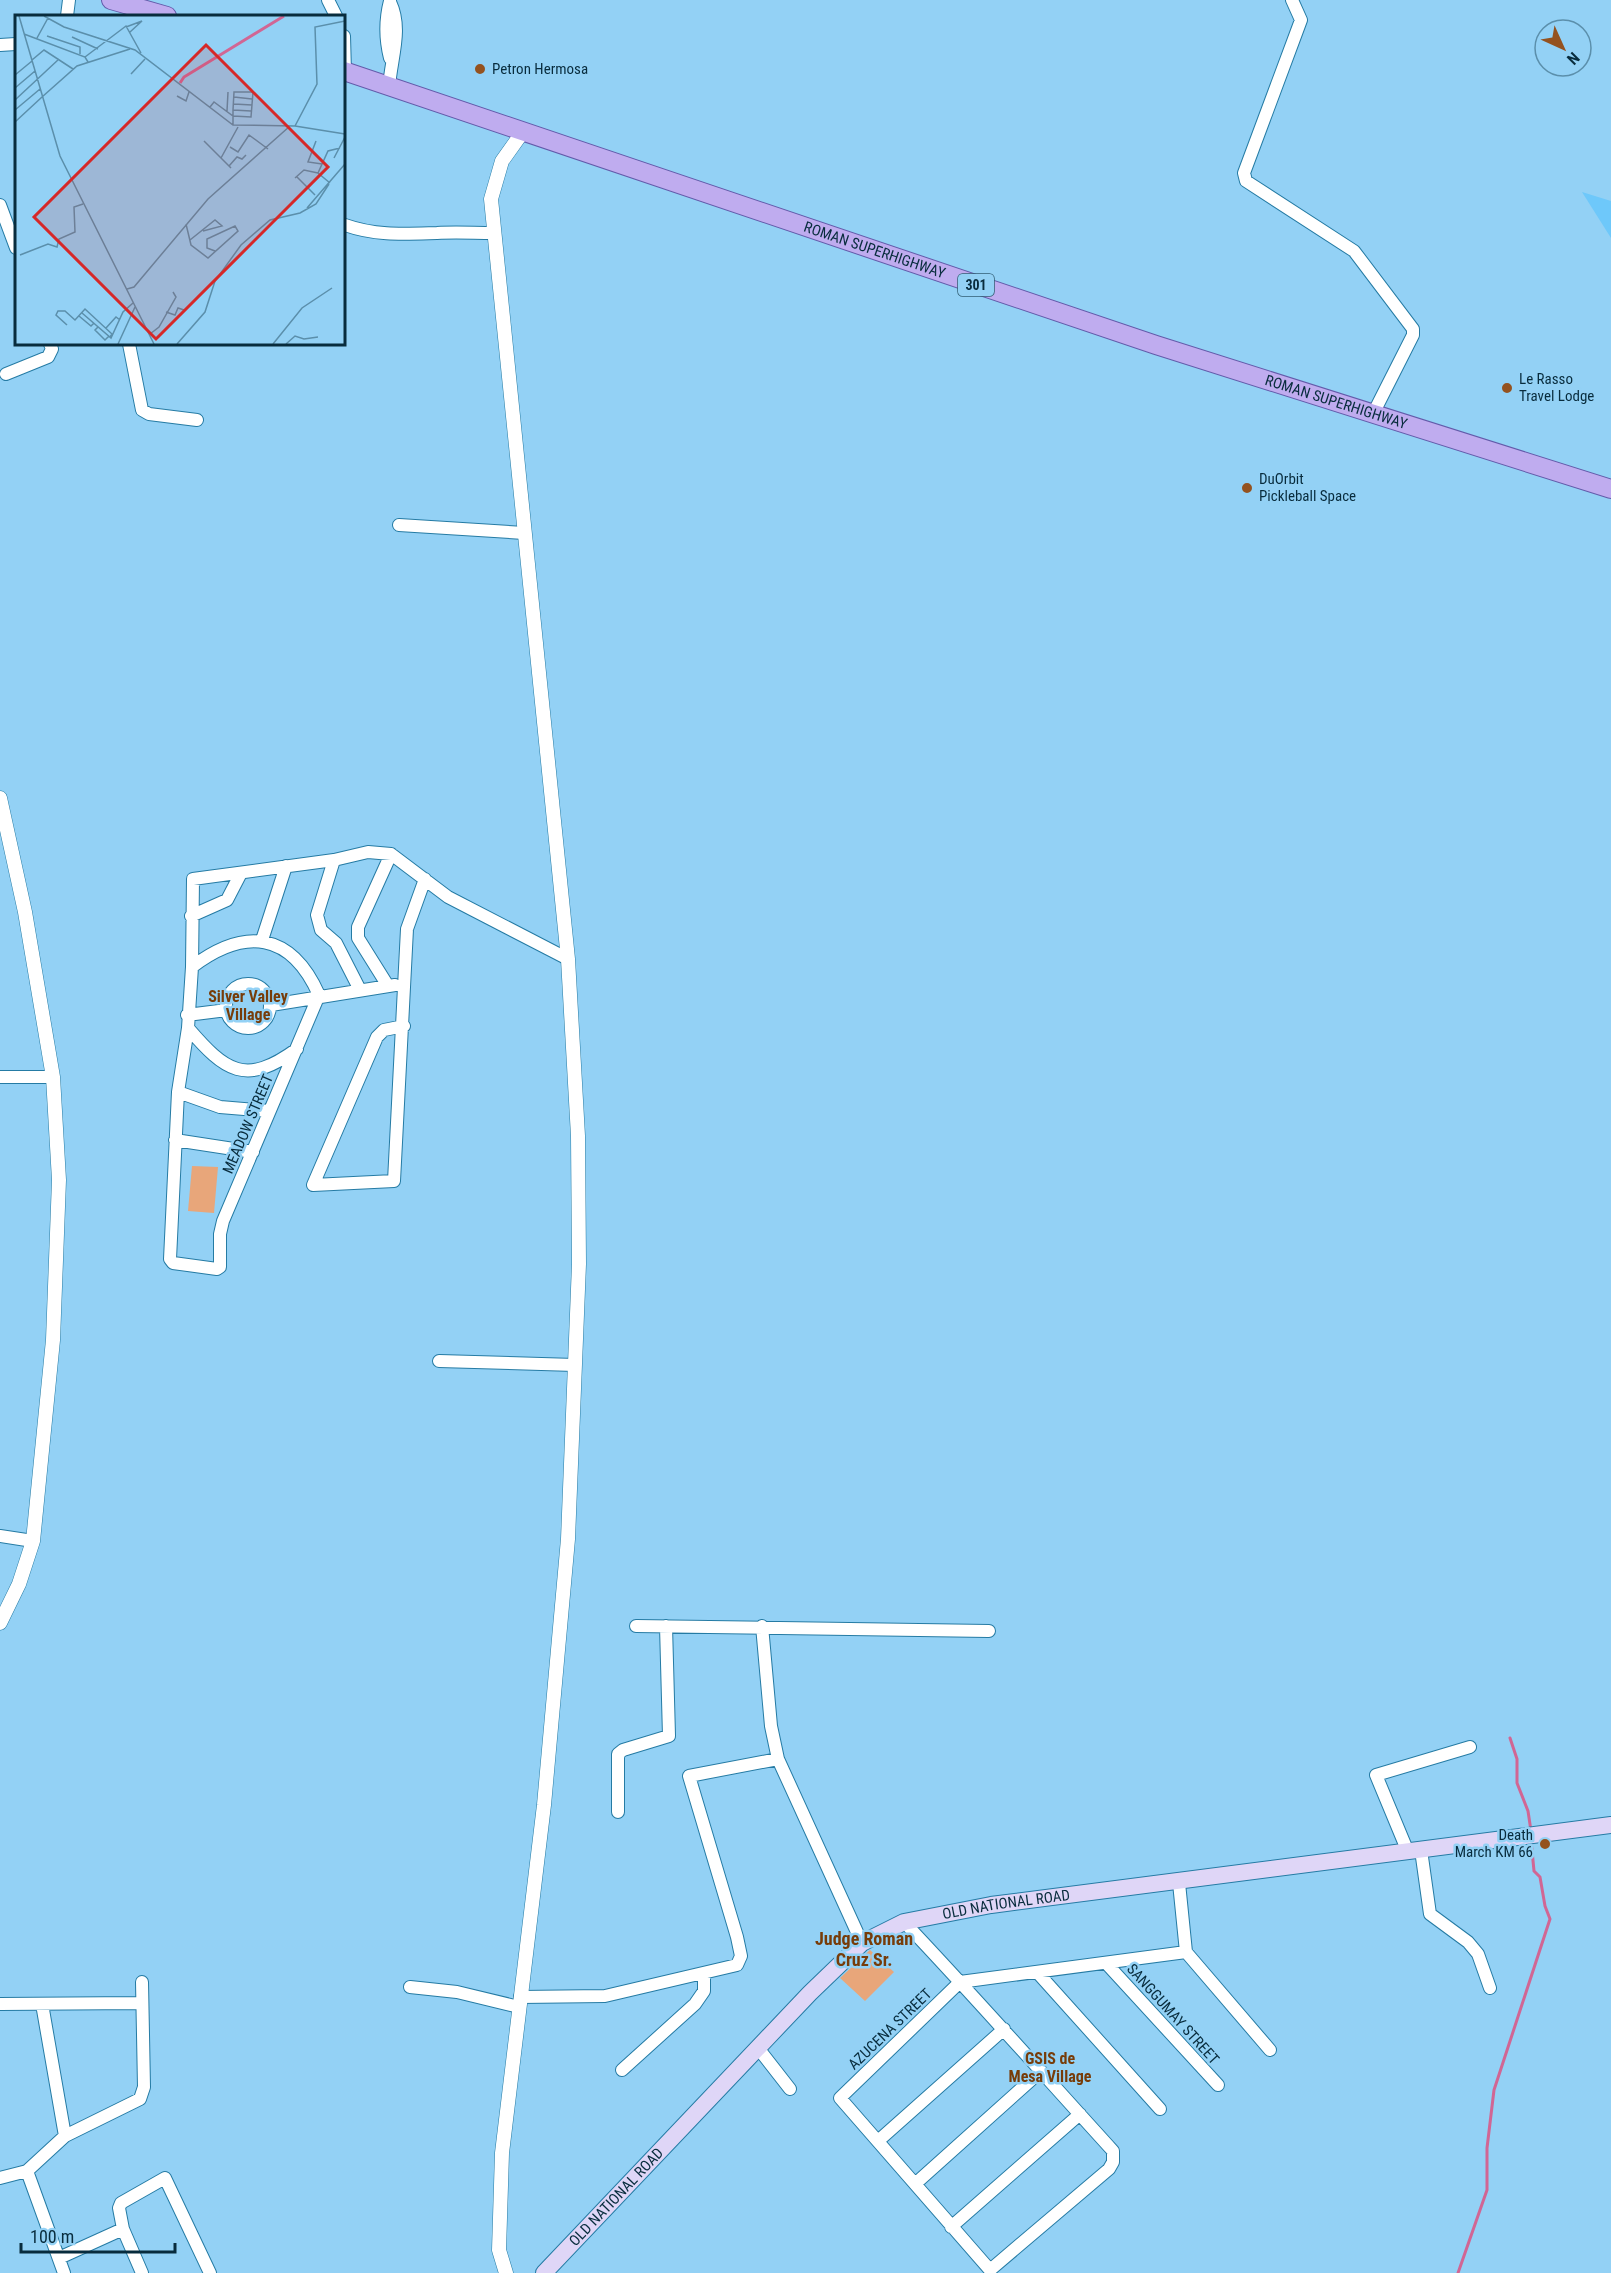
<svg xmlns="http://www.w3.org/2000/svg" width="1611" height="2273" font-family="'Roboto Condensed',sans-serif">
  <style>
    .built { fill: #6ec8fa }
    .green { fill: #e8a67a }
    .lines { fill: none; stroke-linecap: round; stroke-linejoin: round }
    .stream { stroke: #d16694; stroke-width: 3 }
    .minor-casing { stroke: #257ba4; stroke-width: 14 }
    .tertiary-casing { stroke: #257ba4; stroke-width: 15 }
    .secondary-casing { stroke: #257ba4; stroke-width: 18 }
    .primary-casing { stroke: #635baa; stroke-width: 20 }
    .minor { stroke: #fff; stroke-width: 12 }
    .tertiary { stroke: #fff; stroke-width: 14 }
    .secondary { stroke: #dfd6f7; stroke-width: 16 }
    .primary { stroke: #bfacef; stroke-width: 18 }
    .poi-dot { fill: #94521f; stroke: #93d1f5; stroke-width: 2 }
    .labels { text-anchor: middle; dominant-baseline: central; stroke-width: 5; stroke-linejoin: round; paint-order: stroke }
    .shield { fill: #93d1f5; stroke: #325e74; stroke-width: 1.5 }
    .shield-label { font-size: 14px; font-weight: bold; fill: #082c3d }
    .poi-label { font-size: 15px; fill: #082c3d; stroke: #93d1f5; text-anchor: start }
    .street-label { font-size: 15px; fill: #082c3d; stroke: #93d1f5 }
    .neighbourhood-label { font-size: 16px; font-weight: bold; fill: #773c09; stroke: #93d1f5 }
    .quarter-label { font-size: 18px; font-weight: bold; fill: #773c09; stroke: #93d1f5 }
    .inset-river { fill: none; stroke: #d16694; stroke-width: 3 }
    .inset-road { fill: none; stroke: #5b8fab; stroke-width: 1.5 }
    .view { fill: #d62828; fill-opacity: 0.15; stroke: #d62828; stroke-width: 3 }
    .inset-edge { fill: none; stroke: #082c3d; stroke-width: 3 }
  </style>
  <rect width="100%" height="100%" fill="#93d1f5"/>
  <!-- built -->
  <path class="built" d="M 1582,192 L 1611,201 L 1611,238 Z"/>
  <!-- green -->
  <path class="green" d="M 192,1166 L 218,1167 L 214,1213 L 188,1211 Z
    M 870,1950 L 894,1972 L 865,2001 L 840,1978 Z"/>
  <g class="lines">
    <!-- stream -->
    <path class="stream" d="M 1510,1738 L 1517,1759 L 1517,1783 L 1528,1811 L 1531,1831
      M 1458,2273 L 1487,2190 L 1487,2148 L 1494,2090 L 1550,1919 L 1545,1906 L 1540,1877 L 1534,1871 L 1531,1840"/>
    <defs>
      <path id="minor" d="M 328,0 L 336,16
        M 1292,0 L 1301,20 L 1244,173 L 1246,181 L 1354,251 L 1413,329 L 1413,335 L 1374,412
        M 390,1 C 385,20 385,38 390,58
        M 67,16 L 69,0
        M 344,36 L 345,72
        M 0,45 L 16,44
        M 389,87 C 391,58 403,29 390,2
        M 0,205 L 16,248
        M 345,225 C 376,236 404,234 437,233 C 455,232 474,233 493,233
        M 129,344 L 142,410 L 149,414 L 197,420
        M 6,374 L 48,357 L 52,349 L 50,344
        M 399,525 L 524,533
        M 334,860 L 317,915 L 321,930 L 336,943 L 360,990
        M 191,916 L 227,900 L 241,873
        M 262,940 L 286,866
        M 192,967 C 245,927 291,932 319,995 L 223,1221 L 220,1234 L 220,1267 L 217,1269 L 173,1263 L 170,1259 L 178,1092 L 188,1028 L 192,967 L 193,879 L 334,860 L 368,852 L 391,854 L 448,897 L 568,959
        M226 1006a22 22 0 1 1 44 0a22 22 0 1 1-44 0Z
        M 388,986 L 358,938 L 358,927 L 391,854
        M 271,1005 L 395,985
        M 187,1015 L 227,1010
        M 404,1026 L 384,1030 L 377,1037 L 313,1185 L 394,1181 L 407,929 L 425,879
        M 188,1028 C 225,1071 245,1087 297,1049
        M 0,1077 L 53,1077
        M 178,1092 L 220,1107 L 269,1111
        M 175,1140 L 253,1152
        M 439,1361 L 575,1365
        M 0,1536 L 33,1541
        M 636,1626 L 989,1631
        M 762,1626 L 771,1726 L 778,1759 L 862,1943
        M 618,1812 L 618,1754 L 623,1750 L 669,1736 L 666,1626
        M 1421,1850 L 1430,1914 L 1468,1942 L 1478,1954 L 1490,1988
        M 1408,1852 L 1376,1775 L 1470,1747
        M 904,1922 C 975,1997 1043,2074 1113,2151 L 1113,2162 L 1109,2169 L 990,2270 L 840,2098 L 960,1982 L 1186,1952 L 1179,1883
        M 1186,1952 L 1270,2050
        M 1106,1963 L 1218,2085
        M 1037,1972 L 1160,2109
        M 410,1987 L 457,1992 L 519,2007
        M 520,1997 L 605,1996 L 737,1965 L 741,1956 L 737,1937 L 689,1776 L 778,1759
        M 0,2004 L 140,2003
        M 42,2004 L 65,2136
        M 758,2048 L 790,2089
        M 622,2070 L 695,2004 L 704,1991 L 704,1974
        M 878,2141 L 1004,2029
        M 27,2171 L 65,2136 L 140,2099 L 144,2087 L 142,1982
        M 0,2178 L 27,2171 L 64,2273
        M 915,2184 L 1041,2071
        M 951,2227 L 1080,2114
        M 123,2229 L 142,2273
        M 59,2258 L 123,2229 L 119,2208 L 121,2203 L 165,2178 L 210,2273"/>
      <path id="tertiary" d="M 0,798 L 25,912 L 53,1077 L 59,1180 L 53,1340 L 33,1541 L 19,1584 L 0,1623
        M 506,2273 L 499,2250 L 502,2153 L 544,1805 L 568,1539 L 579,1264 L 578,1136 L 568,959 L 491,199 L 502,161 L 522,133"/>
      <g id="secondary">
        <path id="s1" d="M 544,2273 L 810,1993 L 862,1943 L 904,1922 L 991,1905 L 1611,1825"/>
      </g>
      <g id="primary">
        <path d="M 111,0 L 167,16"/>
        <path id="s2" d="M 344,71 L 1156,345 L 1611,489"/>
      </g>
    </defs>
    <!-- minor casing -->
    <use href="#minor" class="minor-casing"/>
    <!-- tertiary casing -->
    <use href="#tertiary" class="tertiary-casing"/>
    <!-- secondary casing -->
    <use href="#secondary" class="secondary-casing"/>
    <!-- primary casing -->
    <use href="#primary" class="primary-casing"/>
    <!-- minor -->
    <use href="#minor" class="minor"/>
    <!-- tertiary -->
    <use href="#tertiary" class="tertiary"/>
    <!-- secondary -->
    <use href="#secondary" class="secondary"/>
    <!-- primary -->
    <use href="#primary" class="primary"/>
  </g>
  <!-- markers -->
  <g class="poi-dot">
    <circle cx="480" cy="69" r="6"/>
    <circle cx="1507" cy="388" r="6"/>
    <circle cx="1247" cy="488" r="6"/>
    <circle cx="1545" cy="1844" r="6"/>
  </g>
  <g class="labels">
    <!-- shield labels -->
    <rect class="shield" x="958" y="274" width="36" height="22" rx="4.5"/>
    <g class="shield-label">
      <text x="976" y="285">301</text>
    </g>
    <!-- poi labels -->
    <g class="poi-label">
      <text x="492" y="69">Petron Hermosa</text>
      <text x="1519" y="379">Le Rasso<tspan x="1519" dy="17">Travel Lodge</tspan></text>
      <text x="1259" y="479">DuOrbit<tspan x="1259" dy="17">Pickleball Space</tspan></text>
      <text x="1533" y="1835" text-anchor="end">Death<tspan x="1533" dy="17">March KM 66</tspan></text>
    </g>
    <!-- street labels -->
    <g class="street-label">
      <text stroke="none"><textPath href="#s2" startOffset="560">ROMAN SUPERHIGHWAY</textPath></text>
      <text stroke="none"><textPath href="#s2" startOffset="1046">ROMAN SUPERHIGHWAY</textPath></text>
      <text transform="translate(248 1124) rotate(-67)">MEADOW STREET</text>
      <text stroke="none"><textPath href="#s1" startOffset="609">OLD NATIONAL ROAD</textPath></text>
      <text transform="translate(1173 2014) rotate(48)">SANGGUMAY STREET</text>
      <text transform="translate(890 2029) rotate(-44)">AZUCENA STREET</text>
      <text stroke="none"><textPath href="#s1" startOffset="105">OLD NATIONAL ROAD</textPath></text>
    </g>
    <!-- neighbourhood labels -->
    <g class="neighbourhood-label">
      <text x="248" y="996">Silver Valley<tspan x="248" dy="18">Village</tspan></text>
      <text x="1050" y="2058">GSIS de<tspan x="1050" dy="18">Mesa Village</tspan></text>
    </g>
    <!-- quarter labels -->
    <g class="quarter-label">
      <text x="864" y="1938">Judge Roman<tspan x="864" dy="21">Cruz Sr.</tspan></text>
    </g>
  </g>
  <!-- overview -->
  <g transform="translate(15 15)">
    <rect width="330" height="330" fill="#93d1f5"/>
    <path class="inset-river" d="M 165,68 L 169,62 L 269,1"/>
    <path class="inset-road" d="M 4,1 L 45,141 L 139,329M 29,1 L 49,12 L 120,35 L 218,110 L 280,111 L 330,119M 111,12 L 127,6 L 115,17M 9,19 L 70,42 L 73,47M 32,21 L 65,32 L 65,39M 57,22 L 83,34M 22,23 L 33,3M 70,42 L 111,11 L 126,38M 17,45 L 29,35 L 58,54M 116,59 L 130,44M 0,60 L 17,46M 0,73 L 20,56M 162,81 L 171,86 L 174,77M 27,82 L 62,51 L 115,34M 219,82 L 237,84M 0,85 L 44,44M 219,89 L 237,90M 195,92 L 199,87 L 218,101 L 236,102 L 238,77 L 219,77 L 218,95 L 218,110M 0,95 L 25,74M 218,95 L 236,96M 212,96 L 213,77M 0,107 L 27,82M 280,111 L 302,69 L 300,12 L 330,6M 189,126 L 216,153M 301,126 L 293,147 L 307,149M 215,132 L 223,137 L 234,120 L 253,134M 206,143 L 223,112M 319,143 L 330,122M 214,151 L 222,142 L 227,144 L 231,140M 282,162 L 300,180M 280,163 L 289,155 L 303,158M 315,168 L 303,158 L 313,136 L 325,133M 293,173 L 305,159M 292,193 L 330,149M 171,209 L 176,230 L 193,243 L 223,216 L 220,211 L 192,224 L 192,233 L 200,236M 175,225 L 200,205 L 207,211 L 188,216M 5,240 L 33,229 L 42,232 L 44,224 L 60,217 L 59,192 L 68,189M 112,274 L 119,272 L 193,184 L 275,111M 151,297 L 160,300 L 163,293 L 169,295M 67,298 L 96,323 L 108,297 L 118,288M 64,301 L 76,311 L 79,308M 52,310 L 41,300 L 43,296 L 50,296 L 60,305 L 70,294 L 97,319 L 95,322M 83,312 L 80,315 L 90,325 L 94,321M 91,313 L 101,302 L 105,305M 135,319 L 144,312 L 161,282 L 158,277M 103,329 L 120,292M 162,329 L 190,297 L 200,266 L 226,230 L 255,205 L 285,198 L 301,189 L 314,169M 258,329 L 287,293 L 317,273M 271,329 L 280,321 L 289,324 L 303,322"/>
    <path class="view" d="M 191,30 L 313,152 L 141,324 L 19,202 Z"/>
    <rect width="330" height="330" class="inset-edge"/>
  </g>
  <!-- north arrow -->
  <g transform="translate(1563 48) rotate(135)"><circle r="28" fill="#93d1f5" stroke="#5b8fab" stroke-width="1.5"/>
  <path d="M0-4.5L10 22L0 15L-10 22Z" fill="#94521f"/>
  <text y="-9" font-size="16" font-weight="bold" text-anchor="middle" fill="#082c3d">N</text>
  </g>
  <!-- scale -->
  <path d="M21 2243v9h154v-9" fill="none" stroke="#082c3d" stroke-width="3"/>
  <text x="30" y="2243" font-size="18" fill="#082c3d" stroke="#93d1f5" stroke-width="4.5" paint-order="stroke">100 m</text>
</svg>
